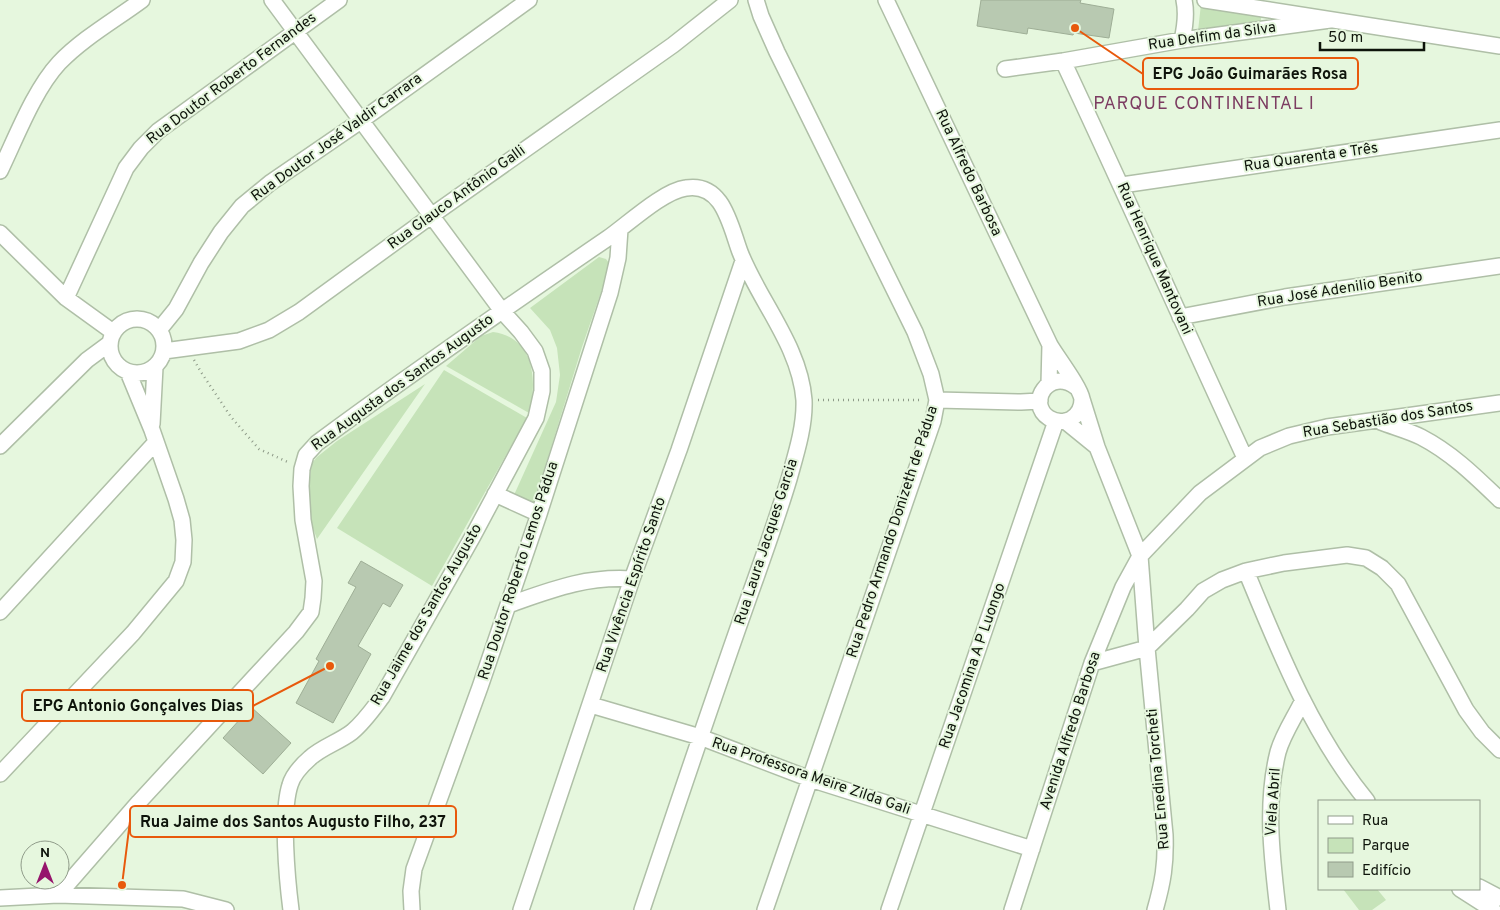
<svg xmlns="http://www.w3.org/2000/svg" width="1500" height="910" font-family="Overpass,sans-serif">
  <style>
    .green { fill: #c6e3b9 }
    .building { fill: #b8c9b1; stroke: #9eae96 }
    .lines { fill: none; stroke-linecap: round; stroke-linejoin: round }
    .minor-casing { stroke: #afbfa7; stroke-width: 18 }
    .path { stroke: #8e9a88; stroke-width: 2.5; stroke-dasharray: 1 4; stroke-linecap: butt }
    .minor { stroke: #fff; stroke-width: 15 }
    .labels { text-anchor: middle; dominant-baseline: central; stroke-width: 4; stroke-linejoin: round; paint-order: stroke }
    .street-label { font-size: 15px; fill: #0e140b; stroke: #e6f7de }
    .quarter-label { font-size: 18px; letter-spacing: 1px; fill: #7c3c61; stroke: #e6f7de }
    .leader { fill: none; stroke: #e8590c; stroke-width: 2 }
    .callout-dot { fill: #e8590c; stroke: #e6f7de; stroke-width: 2 }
    .callout { fill: #e6f7de; stroke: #e8590c; stroke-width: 2 }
    .callout-label { font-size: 16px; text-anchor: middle; font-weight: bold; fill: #0e140b }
  </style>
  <rect width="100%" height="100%" fill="#e6f7de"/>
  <!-- green -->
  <path class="green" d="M 1201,4 L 1261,14 L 1261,23 L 1198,31 Z
    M 599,257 L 606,259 L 609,263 L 609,269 L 582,347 L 534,503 L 514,495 L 556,402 L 560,375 L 557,348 L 550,330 L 530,308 Z
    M 493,332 C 534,337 538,381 529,413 L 446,366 L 481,336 Z
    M 444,370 L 527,418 L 432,586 L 337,528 Z
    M 425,384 L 317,539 L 310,520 L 307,499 L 312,463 L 317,457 L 337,441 Z
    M 1343,889 L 1377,889 L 1386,900 L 1372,910 L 1359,910 Z"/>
  <!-- building -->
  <path class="building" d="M 981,0 L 1081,0 L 1080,3 L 1114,9 L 1109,38 L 1074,33 L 1073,35 L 1028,28 L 1027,34 L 977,26 Z
    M 361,561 L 403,585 L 390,607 L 383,603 L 358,646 L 371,654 L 333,723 L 296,703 L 319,661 L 316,659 L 356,587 L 348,583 Z
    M 251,707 L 291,743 L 263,774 L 223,738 Z"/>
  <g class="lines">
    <defs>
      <path id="minor" d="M 272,0 L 502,311 L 521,332 L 535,351 L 542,371 L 542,391 L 536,418 L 473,536 L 382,697 C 373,709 364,722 352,732 C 339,742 322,747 310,758 C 302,765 293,774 290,785 C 281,813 287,879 291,910
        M 756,0 L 761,16 L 777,52 L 915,332 L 931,374 L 937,400 L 933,421 L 765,910
        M 886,0 L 1050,345 C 1057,357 1080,387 1082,399 C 1082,407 1078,415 1071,419 C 1065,423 1056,422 1049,418 C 1026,403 1049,367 1076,387
        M 1205,0 L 1500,46
        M 1182,40 C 1185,27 1187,14 1184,0
        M 1063,61 C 1125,193 1184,326 1245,458
        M 1005,69 L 1063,61 L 1182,40 L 1330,20
        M 0,171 C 16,138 34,90 59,63 C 83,38 115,20 142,0
        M 1122,185 L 1500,130
        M 0,233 L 66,298 L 113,332
        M 66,298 L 126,168 L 141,148 L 158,131 L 339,0
        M 1180,317 L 1285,297 L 1500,266
        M110 346a27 27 0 1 1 54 0a27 27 0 1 1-54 0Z
        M 159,330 L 176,309 L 201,263 L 221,232 L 242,206 L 270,183 L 362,120 L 529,0
        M 164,351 L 239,341 L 269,330 L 299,312 L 431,216 L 673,45 L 730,0
        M 1049,384 L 1050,345
        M 1082,399 L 1097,447 L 1140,556 L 1147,648 L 1165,835 C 1166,864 1163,882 1155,910
        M 937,400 L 1021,402 L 1040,401
        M 1065,421 L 1097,447
        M 1381,422 C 1394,427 1409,431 1421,437 C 1452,453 1476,477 1500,500
        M 152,424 L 155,367
        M 0,446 L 87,360 L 110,343
        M 495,494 L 539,514
        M 1246,571 C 1279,651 1312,734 1367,801
        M 508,605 C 551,590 585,576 632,579
        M 0,612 L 155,443
        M 1092,663 L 1147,648 L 1187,609 L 1203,591 L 1222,580 L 1246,571 L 1284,563 L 1347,555 L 1366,558 L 1382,568 L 1398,584 L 1466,710 L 1482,732 L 1500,750
        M 591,705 L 700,737 L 810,779 L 1032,849
        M 0,774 L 133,633 L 176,581 L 183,562 L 184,540 L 182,520 L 176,499 L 152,430 L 128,372
        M 1479,887 L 1500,898
        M 1460,889 L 1493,910
        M 58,895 L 139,802 L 296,632 L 311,612 L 313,598 L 314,581 L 303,520 L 301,486 L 302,469 L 306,455 L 317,443 C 413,372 510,305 608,238 C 628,224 663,191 686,188 C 723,182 730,225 740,252 C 759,301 800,346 804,400 C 805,426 796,454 789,479 C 777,519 763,558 749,597 C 712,701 677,806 642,910
        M 0,898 L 58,895 L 183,899 L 226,910
        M 412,910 L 411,891 L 414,869 L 480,687 L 539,514 L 610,293 L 618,258 L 620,229
        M 521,910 L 632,579 L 679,450 L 743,261
        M 889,910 L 1056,421
        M 1012,910 L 1092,663 L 1123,587 L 1140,556 L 1200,493 L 1260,448 L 1289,436 L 1327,427 L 1500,403
        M 1278,910 C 1272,858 1265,804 1278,752 C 1283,734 1295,717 1303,700"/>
    </defs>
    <!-- minor casing -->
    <use href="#minor" class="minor-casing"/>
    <!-- path -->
    <path class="path" d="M 194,360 L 201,372 L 231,417 L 259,449 L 290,463
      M 818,400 L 922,400"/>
    <!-- minor -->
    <use href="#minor" class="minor"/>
  </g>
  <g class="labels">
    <!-- street labels -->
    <g class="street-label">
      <text transform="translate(1212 37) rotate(-8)">Rua Delfim da Silva</text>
      <text transform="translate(232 79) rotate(-37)">Rua Doutor Roberto Fernandes</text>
      <text transform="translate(337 138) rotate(-36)">Rua Doutor José Valdir Carrara</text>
      <text transform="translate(1311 158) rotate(-8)">Rua Quarenta e Três</text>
      <text transform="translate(968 173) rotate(65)">Rua Alfredo Barbosa</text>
      <text transform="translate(457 198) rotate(-36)">Rua Glauco Antônio Galli</text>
      <text transform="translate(1154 259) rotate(66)">Rua Henrique Mantovani</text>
      <text transform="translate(1340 290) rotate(-9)">Rua José Adenilio Benito</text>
      <text transform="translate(403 383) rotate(-36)">Rua Augusta dos Santos Augusto</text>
      <text transform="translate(1388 420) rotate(-9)">Rua Sebastião dos Santos</text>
      <text transform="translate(893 532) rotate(-72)">Rua Pedro Armando Donizeth de Pádua</text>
      <text transform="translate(767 542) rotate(-72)">Rua Laura Jacques Garcia</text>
      <text transform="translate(519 571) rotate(-72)">Rua Doutor Roberto Lemos Pádua</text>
      <text transform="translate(632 585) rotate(-71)">Rua Vivência Espírito Santo</text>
      <text transform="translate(427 615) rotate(-60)">Rua Jaime dos Santos Augusto</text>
      <text transform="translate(973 666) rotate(-71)">Rua Jacomina A P Luongo</text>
      <text transform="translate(1071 731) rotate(-72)">Avenida Alfredo Barbosa</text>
      <text transform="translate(811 777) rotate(19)">Rua Professora Meire Zilda Gali</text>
      <text transform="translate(1159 779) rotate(-95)">Rua Enedina Torcheti</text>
      <text transform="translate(1274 802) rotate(-86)">Viela Abril</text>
    </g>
    <!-- quarter labels -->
    <g class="quarter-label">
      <text x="1204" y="104">PARQUE CONTINENTAL I</text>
    </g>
  </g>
  <!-- callouts -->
  <path class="leader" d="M1075 28L1143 74M330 666L253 706M122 885L130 821"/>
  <g class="callout-dot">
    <circle cx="1075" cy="28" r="5"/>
    <circle cx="330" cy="666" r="5"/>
    <circle cx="122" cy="885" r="5"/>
  </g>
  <g class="callout">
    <rect x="1143" y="58" width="215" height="31" rx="5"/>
    <rect x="22" y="690" width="231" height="31" rx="5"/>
    <rect x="130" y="806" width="326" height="31" rx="5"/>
  </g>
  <g class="callout-label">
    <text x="1250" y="79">EPG João Guimarães Rosa</text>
    <text x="138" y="711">EPG Antonio Gonçalves Dias</text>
    <text x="293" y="827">Rua Jaime dos Santos Augusto Filho, 237</text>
  </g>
  <!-- legend -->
  <rect x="1318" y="800" width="162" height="90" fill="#e6f7de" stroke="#909c8a"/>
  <rect x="1328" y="816" width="25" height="8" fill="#ffffff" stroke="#909c8a"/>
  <text x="1362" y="825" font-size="15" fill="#0e140b">Rua</text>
  <rect x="1328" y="838" width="25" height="15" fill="#c6e3b9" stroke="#909c8a"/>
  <text x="1362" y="850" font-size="15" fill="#0e140b">Parque</text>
  <rect x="1328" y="862" width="25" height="15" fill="#b8c9b1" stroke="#909c8a"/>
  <text x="1362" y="875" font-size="15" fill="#0e140b">Edifício</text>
  <!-- north arrow -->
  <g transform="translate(45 865)"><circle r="24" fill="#e6f7de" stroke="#909c8a"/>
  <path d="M0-4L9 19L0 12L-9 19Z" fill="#96146c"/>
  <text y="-8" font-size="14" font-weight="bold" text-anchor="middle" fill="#0e140b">N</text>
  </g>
  <!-- scale -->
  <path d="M1320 42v8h104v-8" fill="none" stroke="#0e140b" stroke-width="2.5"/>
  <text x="1328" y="42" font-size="15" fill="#0e140b" stroke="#e6f7de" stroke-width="4" paint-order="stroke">50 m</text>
</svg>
